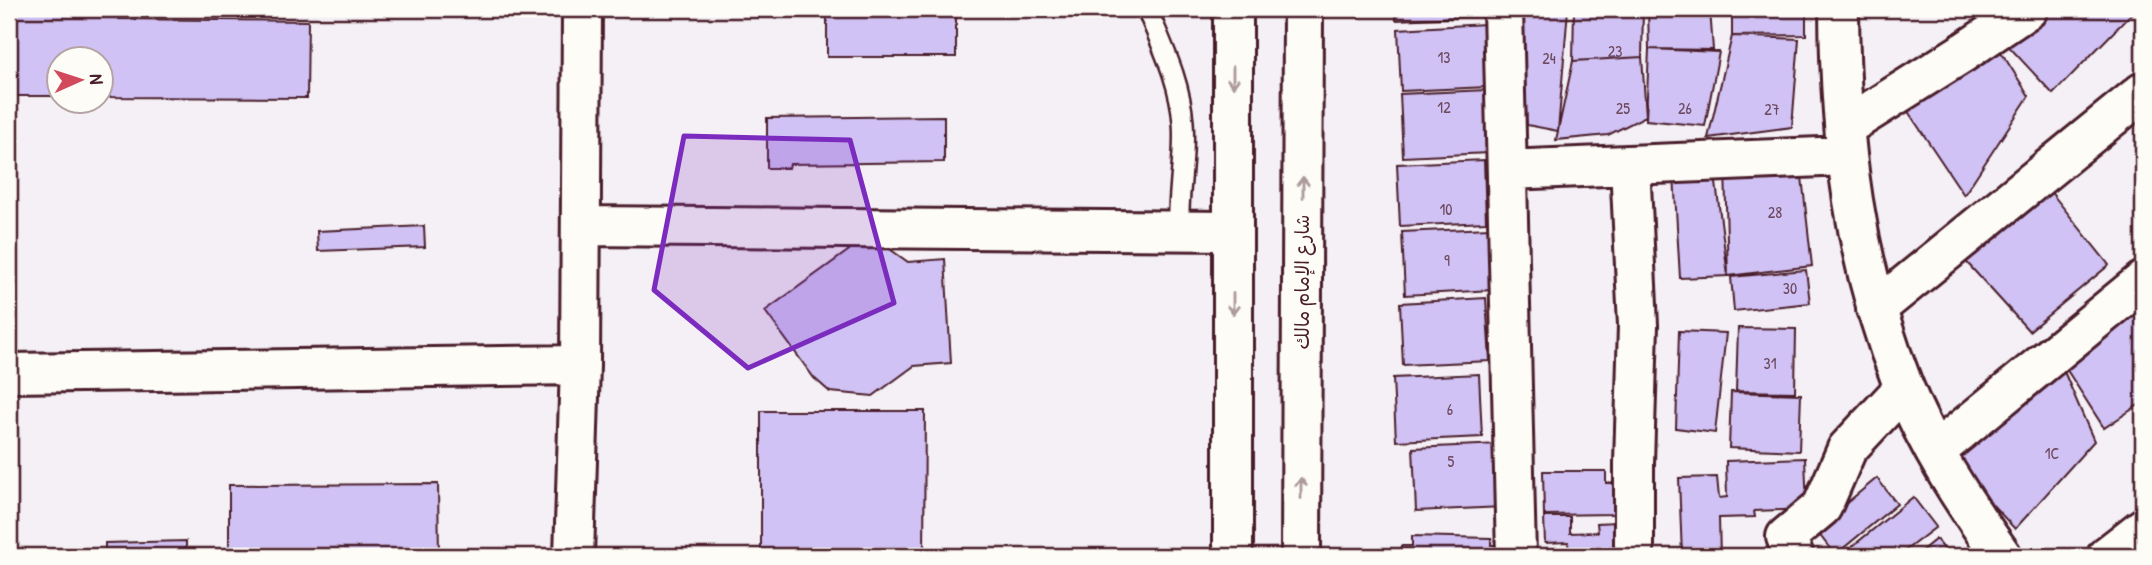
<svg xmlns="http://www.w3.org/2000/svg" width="2152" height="565" font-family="'Patrick Hand','Playpen Sans Arabic',sans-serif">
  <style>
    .building { fill: #d0c2f4; stroke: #4a1f2b; stroke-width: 2 }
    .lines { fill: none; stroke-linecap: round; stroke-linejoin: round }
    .service-casing { stroke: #4a1f2b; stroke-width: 24 }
    .minor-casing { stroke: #4a1f2b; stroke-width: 44 }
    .tertiary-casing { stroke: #4a1f2b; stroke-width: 44 }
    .service { stroke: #fdfcf7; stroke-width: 19 }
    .minor { stroke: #fdfcf7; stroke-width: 38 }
    .tertiary { stroke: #fdfcf7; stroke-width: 38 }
    .oneway { stroke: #ac999b }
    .marked { fill: #7b2cbf; fill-opacity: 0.2; stroke: #7b2cbf; stroke-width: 5; stroke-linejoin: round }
    .labels { text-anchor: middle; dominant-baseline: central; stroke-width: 5; stroke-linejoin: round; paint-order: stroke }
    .number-label { font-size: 16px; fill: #6c485d }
    .street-label { font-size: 19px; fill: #4a1f2b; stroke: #fdfcf7 }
  </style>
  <rect width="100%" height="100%" fill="#f4f0f6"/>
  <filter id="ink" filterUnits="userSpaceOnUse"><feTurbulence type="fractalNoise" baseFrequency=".0143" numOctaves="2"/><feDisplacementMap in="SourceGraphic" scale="14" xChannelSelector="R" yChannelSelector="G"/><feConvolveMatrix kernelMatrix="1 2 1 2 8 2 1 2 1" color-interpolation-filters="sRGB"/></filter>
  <g filter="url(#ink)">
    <!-- building -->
    <path class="building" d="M 9,9 L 119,9 L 119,19 L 308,21 L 307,98 L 102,97 L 102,60 L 60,60 L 60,96 L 9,96 Z
      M 827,9 L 956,9 L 956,57 L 827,57 Z
      M 1395,9 L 1482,9 L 1482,16 L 1396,20 Z
      M 1521,9 L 1568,9 L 1558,131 L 1527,125 Z
      M 1574,9 L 1643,9 L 1642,57 L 1573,61 Z
      M 1648,9 L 1710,9 L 1713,50 L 1649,49 Z
      M 1732,9 L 1806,9 L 1806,35 L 1732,36 Z
      M 2035,9 L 2136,9 L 2053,94 L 2002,39 Z
      M 1485,24 L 1488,87 L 1401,91 L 1398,29 Z
      M 1984,25 L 2029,96 L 1964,195 L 1897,95 Z
      M 1732,36 L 1799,39 L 1792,127 L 1708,138 Z
      M 1649,49 L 1719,52 L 1705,126 L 1646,120 Z
      M 1642,57 L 1646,116 L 1608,135 L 1556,140 L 1573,61 Z
      M 1487,90 L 1489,153 L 1403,157 L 1400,94 Z
      M 944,116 L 944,162 L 790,164 L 789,168 L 767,168 L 767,118 Z
      M 1484,160 L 1486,222 L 1400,226 L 1397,164 Z
      M 1725,168 L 1801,168 L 1812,266 L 1728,276 Z
      M 1674,175 L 1715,175 L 1728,276 L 1680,278 Z
      M 2046,186 L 2109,265 L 2029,331 L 1960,255 Z
      M 424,226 L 425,247 L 318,251 L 317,231 Z
      M 1489,228 L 1492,290 L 1405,295 L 1402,232 Z
      M 870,235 L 908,262 L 945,259 L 951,363 L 914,366 L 873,396 L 830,392 L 814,378 L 765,311 Z
      M 1806,270 L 1810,303 L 1734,311 L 1731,277 Z
      M 2143,281 L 2143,402 L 2104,428 L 2056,353 Z
      M 1486,298 L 1490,361 L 1403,365 L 1400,303 Z
      M 1738,328 L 1796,329 L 1795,392 L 1736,391 Z
      M 1679,331 L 1726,333 L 1715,433 L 1676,428 Z
      M 2056,353 L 2094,441 L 2015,529 L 1953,462 Z
      M 1479,374 L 1482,437 L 1396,441 L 1393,378 Z
      M 1731,392 L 1801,394 L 1799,451 L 1729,448 Z
      M 761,411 L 925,411 L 924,556 L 761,556 Z
      M 1500,444 L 1503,507 L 1416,511 L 1413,448 Z
      M 1805,458 L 1807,509 L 1754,511 L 1755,517 L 1719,518 L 1720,556 L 1682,556 L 1679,478 L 1717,477 L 1719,498 L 1727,497 L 1726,461 Z
      M 1543,471 L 1606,471 L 1606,483 L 1614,483 L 1615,514 L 1544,515 Z
      M 1877,478 L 1897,504 L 1835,555 L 1815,529 Z
      M 438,484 L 439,556 L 229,556 L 229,485 Z
      M 1913,497 L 1936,527 L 1898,556 L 1853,556 L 1848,550 Z
      M 1544,517 L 1570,517 L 1570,533 L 1598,532 L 1597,523 L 1617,522 L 1618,556 L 1552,556 L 1552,553 L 1569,553 L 1568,542 L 1545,543 Z
      M 1412,536 L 1491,538 L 1491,545 L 1498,545 L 1497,556 L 1400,556 L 1401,546 L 1412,546 Z
      M 1936,539 L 1950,556 L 1915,556 Z
      M 186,541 L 186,556 L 105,556 L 105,543 Z"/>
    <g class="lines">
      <defs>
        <path id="service" d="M 1147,9 C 1162,46 1180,81 1183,122 C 1186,158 1177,194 1179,230"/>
        <path id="minor" d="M 1503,9 L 1516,556
          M 1839,9 C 1840,141 1854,262 1903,385 C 1927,446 1965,504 2002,556
          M 1845,127 L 1961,54 L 2028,9
          M 1630,165 L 1638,325 L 1634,463 L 1634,556
          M 1507,170 L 1846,156
          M 581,226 L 1233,231
          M 1876,309 L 2143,92
          M 580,365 L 582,9
          M 9,373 L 580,365 L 574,556
          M 1936,451 L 2143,281
          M 1794,556 L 1786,537 L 1822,507 L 1847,449 L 1904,388
          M 2107,556 L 2143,528"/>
        <path id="tertiary" d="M 1233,9 L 1233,556
          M 1301,556 L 1303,9"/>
      </defs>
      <!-- service casing -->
      <use href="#service" class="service-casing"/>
      <!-- minor casing -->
      <use href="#minor" class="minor-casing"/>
      <!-- tertiary casing -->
      <use href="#tertiary" class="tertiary-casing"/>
      <!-- service -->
      <use href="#service" class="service"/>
      <!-- minor -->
      <use href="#minor" class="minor"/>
      <!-- tertiary -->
      <use href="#tertiary" class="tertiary"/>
    </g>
    <!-- one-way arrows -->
    <defs><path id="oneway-shaft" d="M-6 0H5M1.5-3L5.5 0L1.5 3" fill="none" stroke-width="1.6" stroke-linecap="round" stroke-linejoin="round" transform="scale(1.75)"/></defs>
    <g class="oneway">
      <use href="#oneway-shaft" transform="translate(1233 77) rotate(90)"/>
      <use href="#oneway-shaft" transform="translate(1303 187) rotate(-90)"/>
      <use href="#oneway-shaft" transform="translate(1233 304) rotate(90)"/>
      <use href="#oneway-shaft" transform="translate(1301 488) rotate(-90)"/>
    </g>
  </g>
  <!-- marked area -->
  <path class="marked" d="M 684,136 L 850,140 L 894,303 L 748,368 L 654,290 Z"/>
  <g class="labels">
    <!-- number labels -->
    <g class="number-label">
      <text x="1615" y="51">23</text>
      <text x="1444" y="57">13</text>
      <text x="1549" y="58">24</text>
      <text x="1444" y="107">12</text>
      <text x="1623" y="108">25</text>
      <text x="1685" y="108">26</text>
      <text x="1772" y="109">27</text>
      <text x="1446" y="209">10</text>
      <text x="1775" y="212">28</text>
      <text x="1447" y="260">9</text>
      <text x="1790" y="288">30</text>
      <text x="1770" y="363">31</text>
      <text x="1450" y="409">6</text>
      <text x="2052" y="453">1C</text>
      <text x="1451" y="461">5</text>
    </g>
    <!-- street labels -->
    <g class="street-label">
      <text transform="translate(1302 282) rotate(-90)">شارع الإمام مالك</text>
    </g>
  </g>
  <!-- margin -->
  <rect width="2152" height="565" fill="none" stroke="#fdfcf7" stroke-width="35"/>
  <rect x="18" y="18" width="2117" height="530" fill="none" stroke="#4a1f2b" stroke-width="2.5" filter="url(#ink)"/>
  <!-- north arrow -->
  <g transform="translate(80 80) rotate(87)"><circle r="33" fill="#fdfcf7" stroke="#b5a4a5" stroke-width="2"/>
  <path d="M0-5L12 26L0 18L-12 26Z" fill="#d1495b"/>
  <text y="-10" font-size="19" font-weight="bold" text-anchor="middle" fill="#4a1f2b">N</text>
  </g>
</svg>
